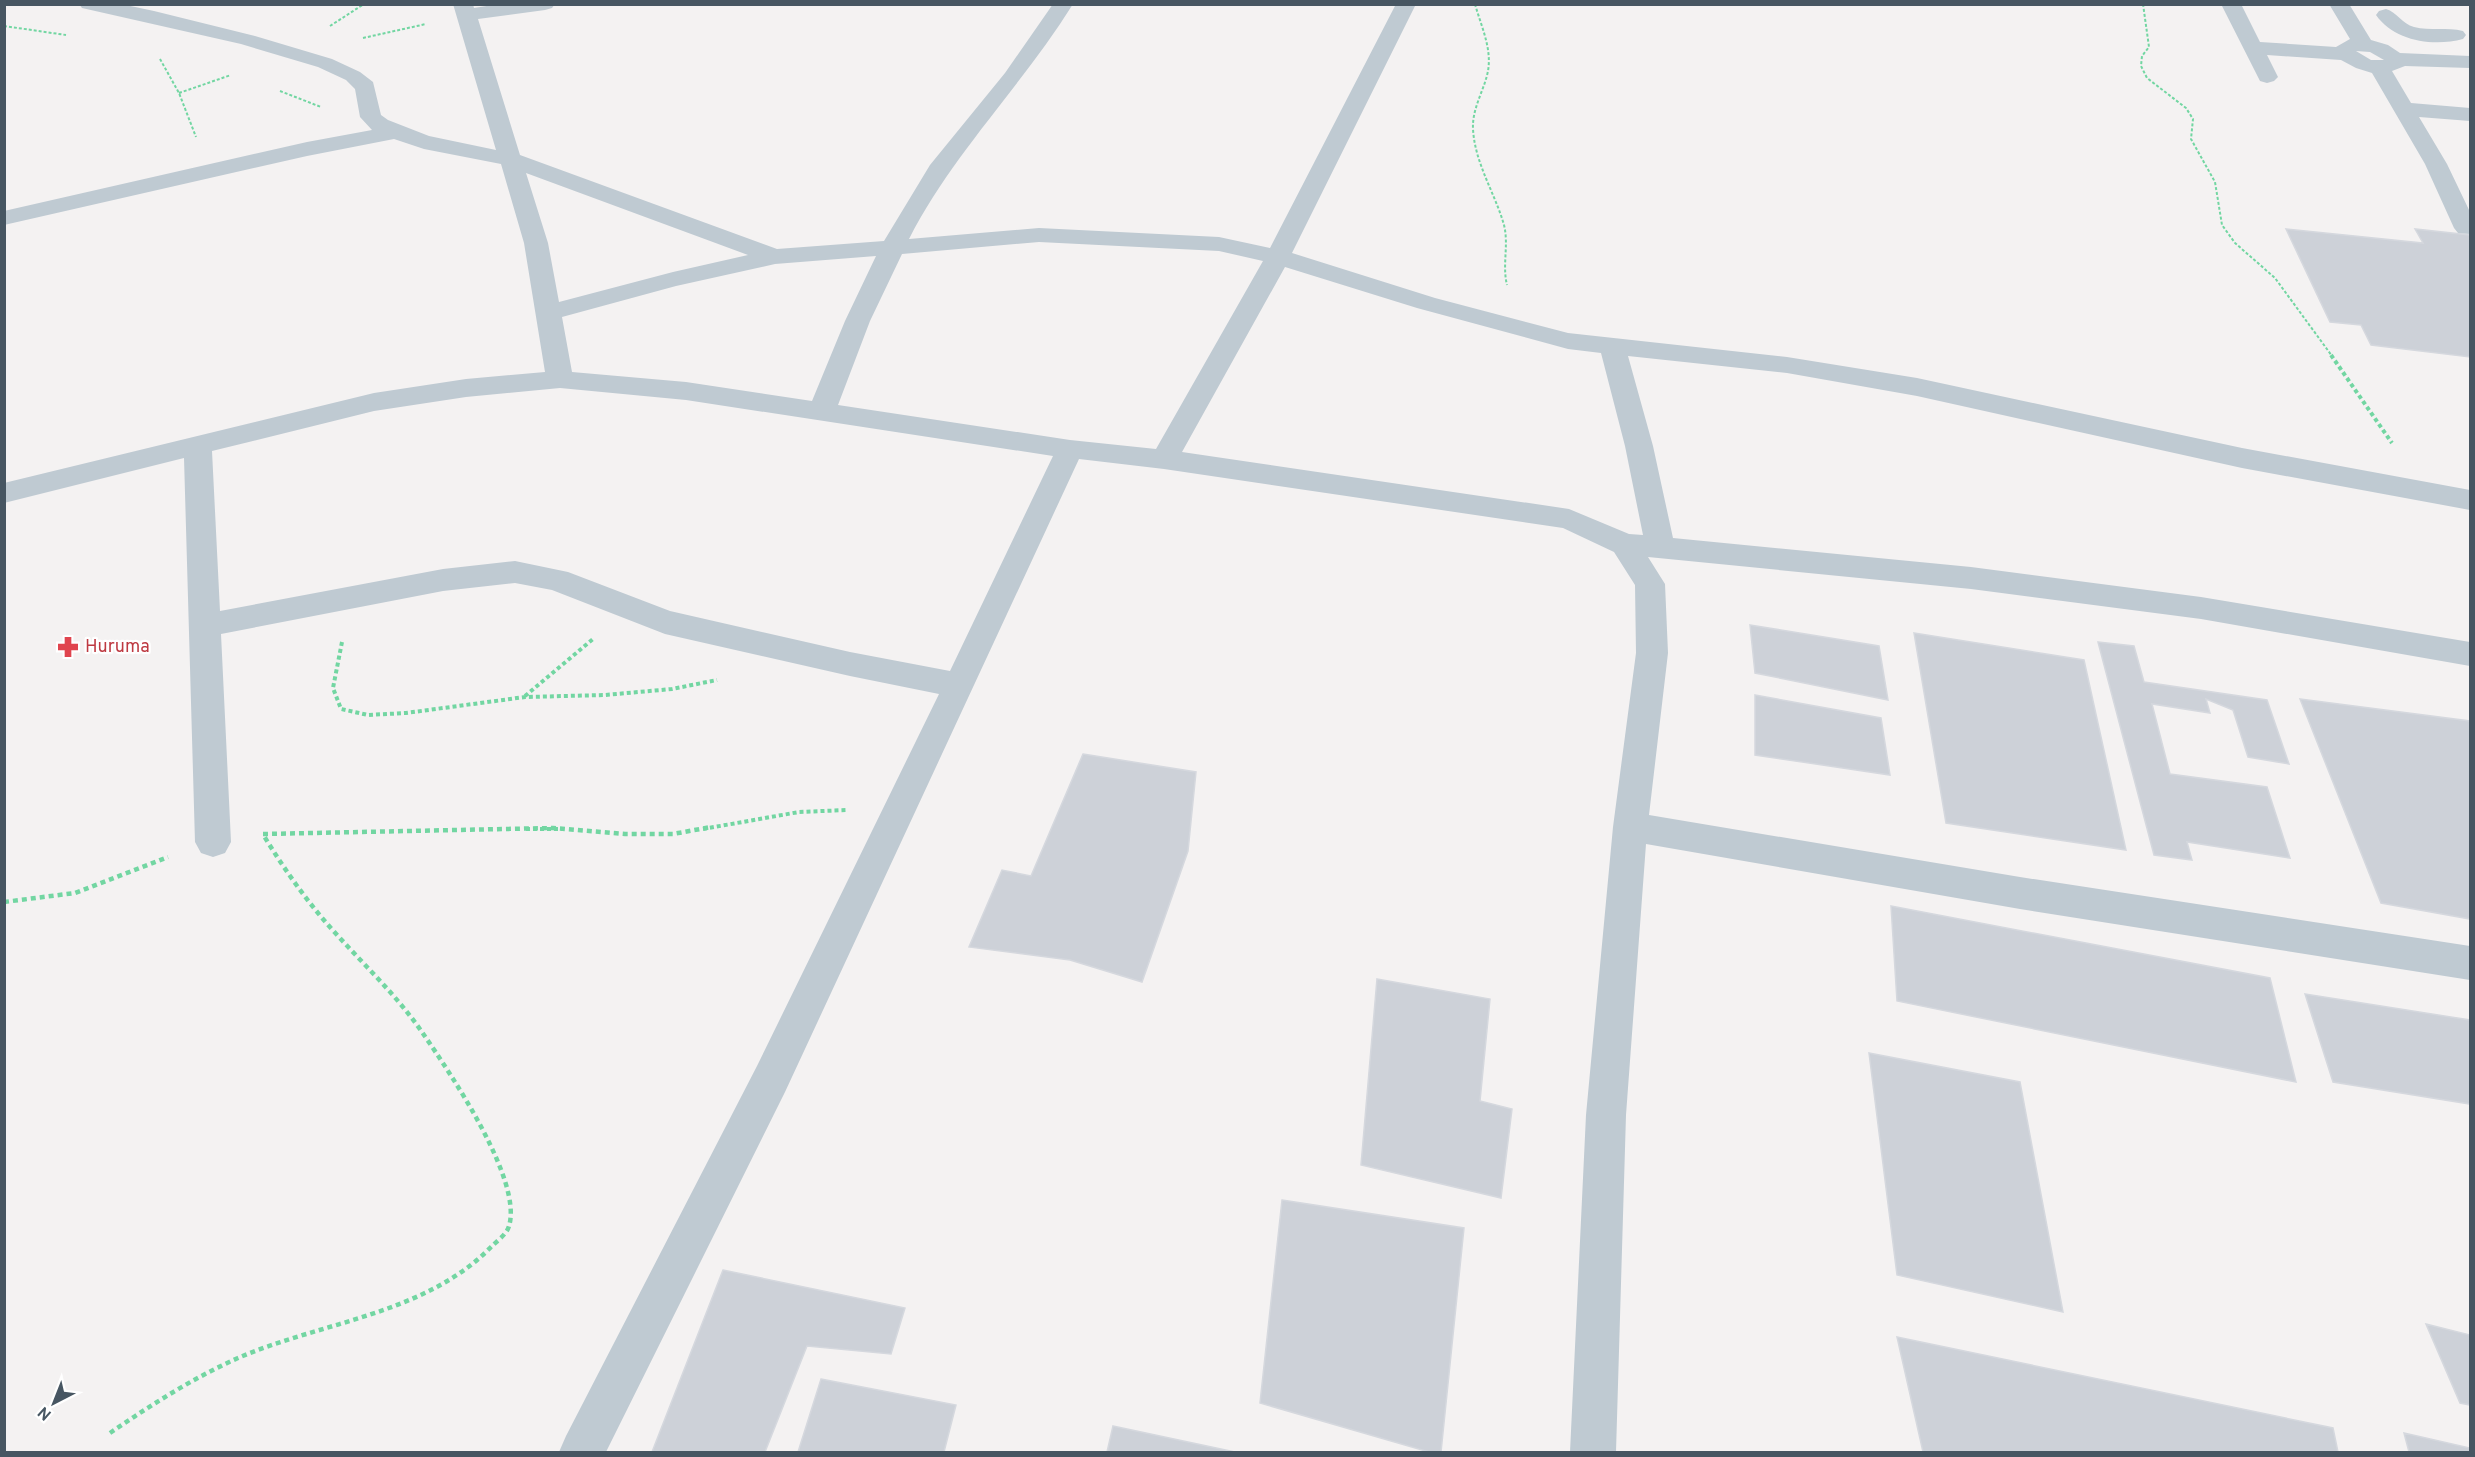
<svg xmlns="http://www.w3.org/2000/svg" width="2475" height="1457" font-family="Overpass,sans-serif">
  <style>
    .building { fill: #cdd1d8; stroke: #d5d8de; stroke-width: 1.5 }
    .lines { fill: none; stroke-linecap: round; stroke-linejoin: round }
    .path-far2 { stroke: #72d6a2; stroke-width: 2; stroke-dasharray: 3 2; stroke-linecap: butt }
    .path-far1 { stroke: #72d6a2; stroke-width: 4; stroke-dasharray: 4 3; stroke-linecap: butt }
    .path { stroke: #72d6a2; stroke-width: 4.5; stroke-dasharray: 5 4; stroke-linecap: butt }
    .minor { fill: #bfcad2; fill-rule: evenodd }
    .labels { text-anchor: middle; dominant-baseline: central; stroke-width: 4.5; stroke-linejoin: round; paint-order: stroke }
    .health-label { font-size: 18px; fill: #be3a42; stroke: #fff; text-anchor: start }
  </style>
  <rect width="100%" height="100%" fill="#f4f2f2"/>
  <!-- building -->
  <path class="building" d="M 2286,229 L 2423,243 L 2415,229 L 2470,235 L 2470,357 L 2371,345 L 2361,325 L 2330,322 Z
    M 1750,625 L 1879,646 L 1888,700 L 1755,673 Z
    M 1914,633 L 2084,660 L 2126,850 L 1946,823 Z
    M 2098,642 L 2134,646 L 2144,682 L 2267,700 L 2289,764 L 2248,757 L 2233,710 L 2206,699 L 2210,713 L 2152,704 L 2170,774 L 2267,787 L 2290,858 L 2187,842 L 2192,860 L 2154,855 Z
    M 1755,695 L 1881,718 L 1890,775 L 1755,755 Z
    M 2300,699 L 2470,721 L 2470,919 L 2381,903 Z
    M 1083,754 L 1196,772 L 1188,851 L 1142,982 L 1070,960 L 969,947 L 1002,870 L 1031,876 Z
    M 1891,906 L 2270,978 L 2296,1082 L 1897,1001 Z
    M 1377,979 L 1490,999 L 1480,1101 L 1512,1109 L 1501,1198 L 1361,1165 Z
    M 2305,994 L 2470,1020 L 2470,1104 L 2333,1082 Z
    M 1869,1053 L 2020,1082 L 2063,1312 L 1897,1275 Z
    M 1282,1200 L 1464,1228 L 1441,1452 L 1429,1452 L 1260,1403 Z
    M 723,1270 L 905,1308 L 891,1354 L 807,1346 L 765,1452 L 652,1452 Z
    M 2426,1324 L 2470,1335 L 2470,1405 L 2460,1403 Z
    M 1897,1337 L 2333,1428 L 2338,1452 L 1923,1452 Z
    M 821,1379 L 956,1405 L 944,1452 L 798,1452 Z
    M 1113,1426 L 1235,1452 L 1107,1452 Z
    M 2404,1433 L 2470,1448 L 2470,1452 L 2409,1452 Z"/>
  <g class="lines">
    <!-- path-far2 -->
    <path class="path-far2" d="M 1475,4 C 1481,26 1492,48 1488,71 C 1484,91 1472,108 1473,129 C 1475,164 1495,193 1504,225 C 1509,245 1502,265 1507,285
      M 2143,4 L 2149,47 L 2142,56 L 2141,66 L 2147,78 L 2186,108 L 2193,119 L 2191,139 L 2215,182 L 2222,225 L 2235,243 L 2275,278 L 2332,356
      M 4,26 L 66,35
      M 330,26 L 364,4
      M 363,38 L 426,24
      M 160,59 L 179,93 L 196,137
      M 280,91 L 321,107
      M 179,93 L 231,75"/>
    <!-- path-far1 -->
    <path class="path-far1" d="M 2331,355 L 2392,443
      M 342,642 L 333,688 L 341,709 L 368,715 L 406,713 L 525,697 L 605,695 L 672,689 L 717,680
      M 525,696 L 593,639
      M 526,829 L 563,829
      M 703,829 L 799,812 L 847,810"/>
    <!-- path -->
    <path class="path" d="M 263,834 L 553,828 L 625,834 L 673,834 L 711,827
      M 4,902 L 75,893 L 168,857
      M 110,1433 C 151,1405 193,1378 238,1358 C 321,1322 426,1314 491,1247 C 497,1241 507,1234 509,1226 C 523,1180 450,1073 424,1035 C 399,998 368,969 339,937 C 310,906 286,872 264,836"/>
    <!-- minor -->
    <path class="minor" d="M 79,4 L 121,4 L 154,11 L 255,36 L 332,59 L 360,72 L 373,82 L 381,115 L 388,120 L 429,136 L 496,150 L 453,4 L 473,4 L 474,8 L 499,4 L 555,4 L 552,8 L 545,10 L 478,19 L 520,155 L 777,249 L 884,241 L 930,165 L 1005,73 L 1053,4 L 1073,4 C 1022,86 953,153 909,239 L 1039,228 L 1219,237 L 1270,248 L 1396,4 L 1416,4 L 1292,253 L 1435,298 L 1568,333 L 1787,357 L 1917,378 L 2242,448 L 2470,490 L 2470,510 L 2242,468 L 1917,396 L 1787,373 L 1628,356 L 1653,446 L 1673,538 L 1971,567 L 2201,597 L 2470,642 L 2470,666 L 2201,619 L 1971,589 L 1648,557 L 1665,584 L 1668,653 L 1649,815 L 2020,877 L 2470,946 L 2470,980 L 2020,909 L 1646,844 L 1626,1115 L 1616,1452 L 1570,1452 L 1586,1115 L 1613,827 L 1636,653 L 1635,585 L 1614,552 L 1563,528 L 1164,469 L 1079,459 L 785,1092 L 606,1452 L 559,1452 L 566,1436 L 757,1066 L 939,694 L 850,676 L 665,634 L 552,590 L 515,583 L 443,591 L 221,634 L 231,842 L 225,853 L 213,857 L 201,853 L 195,842 L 184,458 L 4,503 L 4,483 L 374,393 L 466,379 L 545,372 L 524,243 L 501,164 L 424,149 L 394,139 L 307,156 L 4,225 L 4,211 L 307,142 L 372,130 L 360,117 L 355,89 L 346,80 L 318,67 L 241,44 L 82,8 ZM 526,173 L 748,255 L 673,272 L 559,302 L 548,243 ZM 1039,242 L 1219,251 L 1263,261 L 1156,449 L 1070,440 L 838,405 L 870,321 L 902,254 ZM 876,256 L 845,321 L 812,401 L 686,382 L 572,372 L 562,317 L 676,286 L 775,264 ZM 1285,267 L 1417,308 L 1568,349 L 1601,353 L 1625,446 L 1643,535 L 1629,534 L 1569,509 L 1182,452 ZM 560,388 L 686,400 L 1053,456 L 950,671 L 850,652 L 670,611 L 568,572 L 515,561 L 443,569 L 220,611 L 212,451 L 374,411 L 466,397 Z
      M 2221,4 L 2241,4 L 2260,42 L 2336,47 L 2350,39 L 2329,4 L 2349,4 L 2371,40 L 2388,45 L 2400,53 L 2470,56 L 2470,68 L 2405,66 L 2392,71 L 2411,103 L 2470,108 L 2470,121 L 2419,117 L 2447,164 L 2470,212 L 2470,234 L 2458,233 L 2454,228 L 2425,164 L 2372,73 L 2356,68 L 2341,60 L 2267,55 L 2278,77 L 2274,81 L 2267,83 L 2260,81 ZM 2356,51 L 2370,52 L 2384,60 L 2371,60 Z
      M 2386,9 C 2397,12 2402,24 2414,27 C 2430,31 2447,27 2463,31 L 2466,35 L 2463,39 C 2433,47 2394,41 2376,15 L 2379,11 Z"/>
  </g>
  <!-- icons -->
  <defs>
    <symbol id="pharmacy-bare" viewBox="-9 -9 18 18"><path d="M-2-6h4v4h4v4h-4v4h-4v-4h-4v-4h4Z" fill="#e0444e" stroke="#fff" stroke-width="2.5" paint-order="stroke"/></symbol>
  </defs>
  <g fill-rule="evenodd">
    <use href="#pharmacy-bare" x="53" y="632" width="30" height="30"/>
  </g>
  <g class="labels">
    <!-- health labels -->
    <g class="health-label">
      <text x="85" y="647">Huruma</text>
    </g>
  </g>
  <!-- border -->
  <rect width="2475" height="1457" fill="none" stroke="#475662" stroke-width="12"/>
  <!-- north arrow -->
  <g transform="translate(54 1403) rotate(222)" stroke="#ffffff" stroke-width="4.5" paint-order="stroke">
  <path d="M0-4.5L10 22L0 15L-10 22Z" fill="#475662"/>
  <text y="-9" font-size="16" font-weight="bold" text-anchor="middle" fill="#475662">N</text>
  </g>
</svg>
